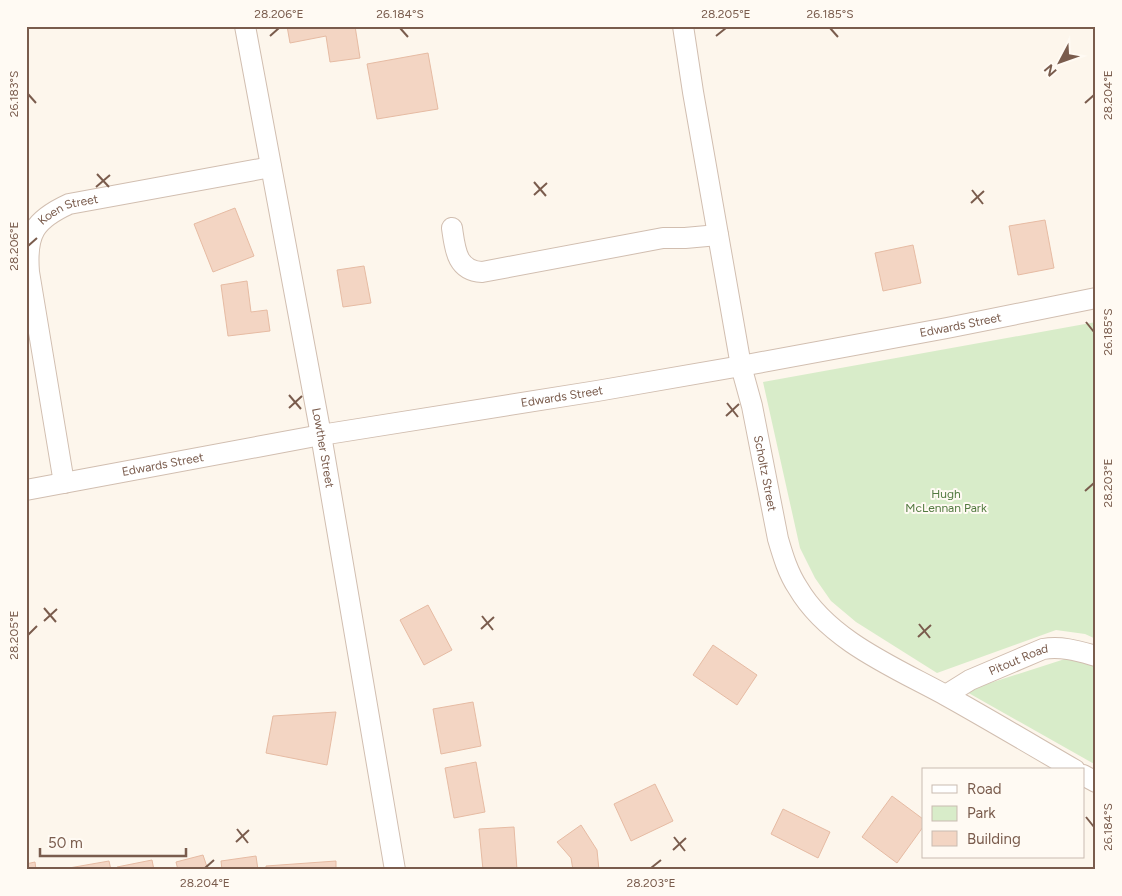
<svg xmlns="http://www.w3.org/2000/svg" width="1122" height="896" font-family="Figtree,sans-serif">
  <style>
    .green { fill: #d8ecc9 }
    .building { fill: #f3d5c3; stroke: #e6bba3 }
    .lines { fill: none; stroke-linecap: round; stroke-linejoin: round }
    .minor-casing { stroke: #d1beb0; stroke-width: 22 }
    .minor { stroke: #fff; stroke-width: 20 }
    .ticks { fill: none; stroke: #7a5c4d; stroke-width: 2 }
    .labels { text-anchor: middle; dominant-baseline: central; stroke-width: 4; stroke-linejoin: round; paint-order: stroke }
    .street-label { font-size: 12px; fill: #7a5c4d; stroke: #fffaf3 }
    .park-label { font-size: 12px; fill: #537a41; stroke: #fffaf3 }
    .neatline { fill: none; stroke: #7a5c4d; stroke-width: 2 }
    .ticks-label { font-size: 12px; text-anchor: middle; fill: #7a5c4d }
  </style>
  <rect width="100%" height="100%" fill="#fdf6ec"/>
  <!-- green -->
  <path class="green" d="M 1096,322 L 1096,639 L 1085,634 L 1056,630 L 937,673 L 856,622 L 831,601 L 815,578 L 800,548 L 763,382 Z
    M 1068,658 L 1096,666 L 1096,765 L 965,691 Z"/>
  <!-- building -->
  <path class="building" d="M 287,26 L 355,26 L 360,58 L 330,62 L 326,36 L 290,43 Z
    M 428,53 L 438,109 L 377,119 L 367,64 Z
    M 235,208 L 254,256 L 213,272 L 194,224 Z
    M 1045,220 L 1054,268 L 1018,275 L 1009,226 Z
    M 913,245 L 921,283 L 883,291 L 875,253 Z
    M 364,266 L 371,303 L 343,307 L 337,270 Z
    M 247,281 L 251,312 L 267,310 L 270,331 L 228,336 L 221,285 Z
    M 428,605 L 452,650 L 424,665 L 400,620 Z
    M 713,645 L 757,675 L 737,705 L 693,675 Z
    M 473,702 L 481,746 L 441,754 L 433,709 Z
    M 336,712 L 327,765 L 266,753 L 273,716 Z
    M 476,762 L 485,812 L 454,818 L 445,768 Z
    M 655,784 L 673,821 L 631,841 L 614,804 Z
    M 892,796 L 923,819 L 923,827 L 897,863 L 862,837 Z
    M 783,809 L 830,832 L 818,858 L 771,834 Z
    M 581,825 L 597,850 L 599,870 L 573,870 L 571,858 L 557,842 Z
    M 514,827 L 517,870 L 483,870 L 479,829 Z
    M 203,855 L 208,870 L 178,870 L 176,862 Z
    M 256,856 L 258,870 L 222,870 L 221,861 Z
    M 152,860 L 154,870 L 118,870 L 117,867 Z
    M 109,861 L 111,870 L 69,870 L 69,868 Z
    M 336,861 L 336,870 L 266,870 L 266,866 Z
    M 35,862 L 36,870 L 26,870 L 26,864 Z"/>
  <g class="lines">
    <defs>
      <g id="minor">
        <path id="s1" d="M 245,26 L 321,435 L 395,870"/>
        <path id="s2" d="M 683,26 L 693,92 L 741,366 L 752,406 L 778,539 C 783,556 788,573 798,588 C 829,641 896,668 947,696 C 990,720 1032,745 1075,770"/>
        <path d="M 452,228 C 455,248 456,271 482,272 L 663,238 L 685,238 L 718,235"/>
        <path id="s3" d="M 64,483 L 29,272 C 26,234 34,220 69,204 L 271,167"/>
        <path id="s4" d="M 26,490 L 321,435 L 597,391 L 741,366 L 947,328 L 1096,298"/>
        <path id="s5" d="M 946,695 L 970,680 L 1043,649 C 1062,646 1078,651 1096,656"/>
        <path d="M 1083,775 L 1096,782"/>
      </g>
    </defs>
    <!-- minor casing -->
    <use href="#minor" class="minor-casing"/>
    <!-- minor -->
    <use href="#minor" class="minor"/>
  </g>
  <!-- ticks -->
  <path class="ticks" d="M 400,28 L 408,37M 830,28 L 838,37M 270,36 L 279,28M 716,36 L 726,28M 28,94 L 36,103M 1085,103 L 1094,95M 97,174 L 109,187M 534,182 L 546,196M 96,187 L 110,175M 972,190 L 983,204M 534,195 L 547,183M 971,203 L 984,191M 28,246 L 37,238M 1086,322 L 1094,332M 289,395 L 301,409M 727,403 L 738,417M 289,408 L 302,396M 726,416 L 739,404M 1085,491 L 1094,483M 44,608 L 56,622M 482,616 L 493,630M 44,621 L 57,609M 919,624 L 930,638M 481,629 L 494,617M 28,635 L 37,626M 918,637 L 931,625M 1086,817 L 1094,827M 237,829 L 248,843M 674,837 L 685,851M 236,842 L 249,830M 673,850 L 686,838M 205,868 L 214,860M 651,868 L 661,860"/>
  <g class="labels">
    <!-- street labels -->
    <g class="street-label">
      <text stroke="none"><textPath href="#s3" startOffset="298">Koen Street</textPath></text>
      <text stroke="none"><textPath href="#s4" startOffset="949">Edwards Street</textPath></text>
      <text stroke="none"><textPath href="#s4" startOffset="544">Edwards Street</textPath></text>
      <text stroke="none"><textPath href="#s1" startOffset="429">Lowther Street</textPath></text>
      <text stroke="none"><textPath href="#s4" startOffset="139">Edwards Street</textPath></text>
      <text stroke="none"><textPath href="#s2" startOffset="455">Scholtz Street</textPath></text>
      <text stroke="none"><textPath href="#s5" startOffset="81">Pitout Road</textPath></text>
    </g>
    <!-- park labels -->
    <g class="park-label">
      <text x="946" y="494">Hugh<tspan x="946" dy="14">McLennan Park</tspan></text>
    </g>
  </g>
  <!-- border -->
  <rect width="1122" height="896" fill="none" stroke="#fffaf3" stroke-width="55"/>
  <!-- legend -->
  <rect x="922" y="768" width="162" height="90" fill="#fffaf3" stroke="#cabbb1"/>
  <rect x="932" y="785" width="25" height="8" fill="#ffffff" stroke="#cabbb1"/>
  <text x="967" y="794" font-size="15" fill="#7a5c4d">Road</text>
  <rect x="932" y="806" width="25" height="15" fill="#d8ecc9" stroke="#cabbb1"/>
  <text x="967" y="818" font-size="15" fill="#7a5c4d">Park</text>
  <rect x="932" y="831" width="25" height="15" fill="#f3d5c3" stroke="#cabbb1"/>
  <text x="967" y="844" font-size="15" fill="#7a5c4d">Building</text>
  <!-- north arrow -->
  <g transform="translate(1060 62) rotate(229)" stroke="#fffaf3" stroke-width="4" paint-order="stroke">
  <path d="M0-4L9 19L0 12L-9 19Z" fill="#7a5c4d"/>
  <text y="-8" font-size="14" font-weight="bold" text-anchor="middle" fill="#7a5c4d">N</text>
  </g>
  <!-- scale -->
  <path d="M40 848v8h146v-8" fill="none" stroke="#7a5c4d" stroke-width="2.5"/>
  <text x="48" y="848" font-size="15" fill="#7a5c4d" stroke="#fffaf3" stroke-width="4" paint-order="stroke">50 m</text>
  <rect x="28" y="28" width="1066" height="840" class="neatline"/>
  <g class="ticks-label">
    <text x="279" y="18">28.206°E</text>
    <text x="400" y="18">26.184°S</text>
    <text x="726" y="18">28.205°E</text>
    <text x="830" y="18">26.185°S</text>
    <text transform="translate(14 94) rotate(-90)" y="4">26.183°S</text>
    <text transform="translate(1108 95) rotate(-90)" y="4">28.204°E</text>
    <text transform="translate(14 246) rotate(-90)" y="4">28.206°E</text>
    <text transform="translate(1108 332) rotate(-90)" y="4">26.185°S</text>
    <text transform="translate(1108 483) rotate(-90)" y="4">28.203°E</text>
    <text transform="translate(14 635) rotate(-90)" y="4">28.205°E</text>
    <text transform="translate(1108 827) rotate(-90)" y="4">26.184°S</text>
    <text x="205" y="887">28.204°E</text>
    <text x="651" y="887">28.203°E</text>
  </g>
</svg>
